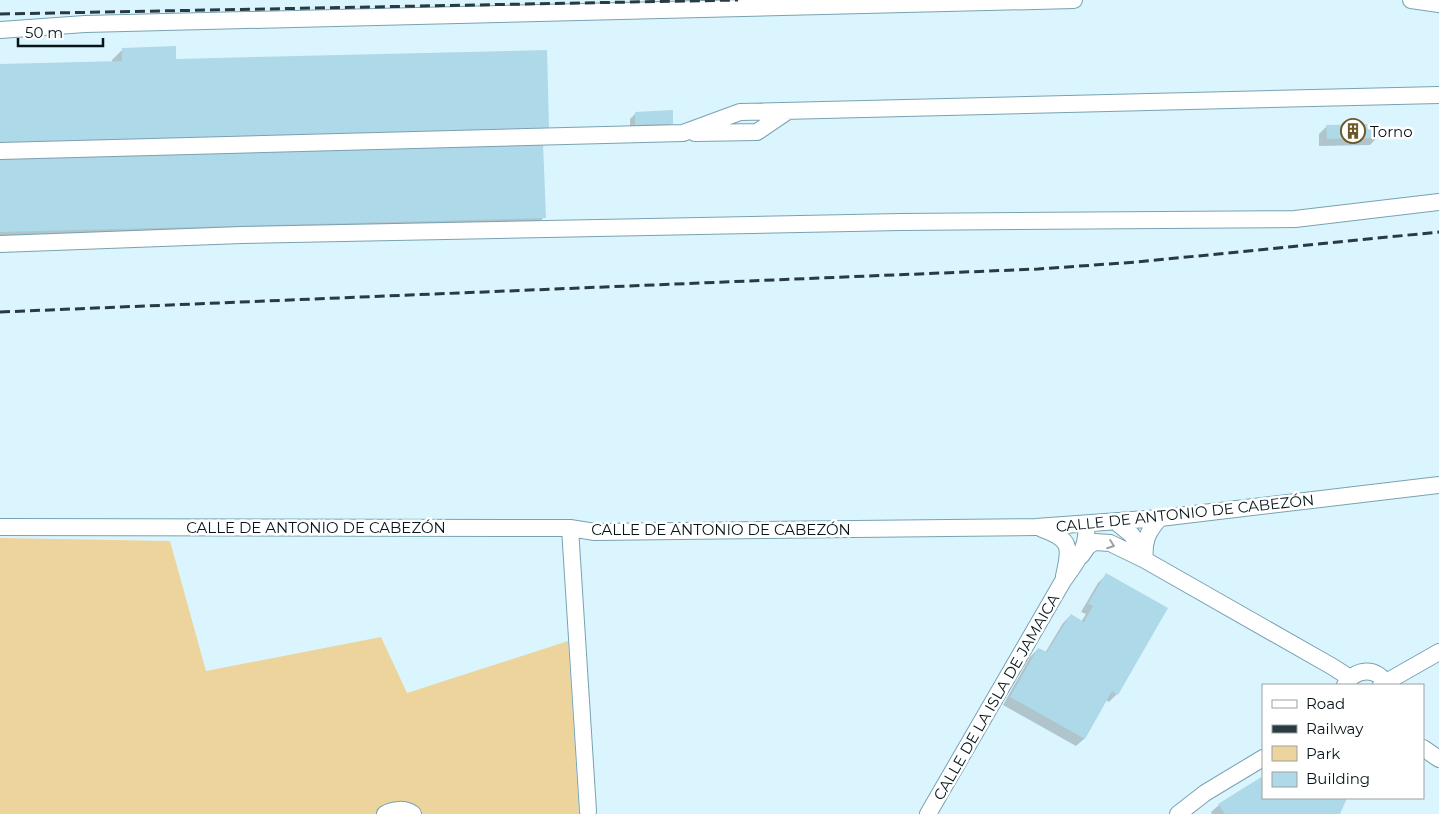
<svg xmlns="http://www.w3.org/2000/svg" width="1439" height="814" font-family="Montserrat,sans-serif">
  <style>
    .green { fill: #ecd49c }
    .shadow { fill: #0003 }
    .building { fill: #aed9e8 }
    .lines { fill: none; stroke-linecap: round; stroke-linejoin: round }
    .minor-casing { stroke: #79a2b1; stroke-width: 18 }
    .minor { stroke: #fff; stroke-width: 16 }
    .rail { stroke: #293b41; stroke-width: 3; stroke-dasharray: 10 5; stroke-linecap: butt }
    .oneway { stroke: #9ba1a3 }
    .labels { text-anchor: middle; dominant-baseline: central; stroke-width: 5; stroke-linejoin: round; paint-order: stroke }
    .poi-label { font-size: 15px; fill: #05151a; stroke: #fff; text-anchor: start }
    .street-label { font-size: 15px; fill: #05151a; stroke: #fff }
  </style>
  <rect width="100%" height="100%" fill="#dbf5fe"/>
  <!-- green -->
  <path class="green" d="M 0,538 L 170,541 L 206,671 L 381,637 L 407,693 L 568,641 L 579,814 L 0,814 Z"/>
  <!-- shadow -->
  <path class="shadow" d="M 123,49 L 537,140 L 544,217 L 534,228 L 0,241 L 0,65 L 112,62 L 112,60 Z
    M 635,114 L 672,123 L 667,128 L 630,130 L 630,119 Z
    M 1327,126 L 1378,137 L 1370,145 L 1319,146 L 1319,134 Z
    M 1106,575 L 1117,694 L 1109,702 L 1106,700 L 1084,739 L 1076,746 L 1003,705 L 1030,657 L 1038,649 L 1045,653 L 1063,623 L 1071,615 L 1081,622 L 1086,614 L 1081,612 L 1098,583 Z
    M 1263,798 L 1345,798 L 1339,814 L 1212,814 L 1211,812 L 1219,805 Z"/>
  <!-- building -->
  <path class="building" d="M 176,46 L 176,59 L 547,50 L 549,129 L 543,143 L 546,218 L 0,232 L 0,156 L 71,157 L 211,151 L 0,143 L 0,64 L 122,61 L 122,48 Z
    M 673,110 L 673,124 L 635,125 L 635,112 Z
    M 1379,124 L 1379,138 L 1327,139 L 1326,125 Z
    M 1106,573 L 1168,608 L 1118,695 L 1112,691 L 1085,739 L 1010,697 L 1038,648 L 1047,652 L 1071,614 L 1084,622 L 1093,606 L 1088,604 Z
    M 1263,776 L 1263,798 L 1347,798 L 1340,814 L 1225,814 L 1218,804 Z"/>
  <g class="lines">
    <defs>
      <path id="minor" d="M 1411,0 L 1439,4
        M 0,30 L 85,24 L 1074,0
        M 695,133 L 757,132 L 788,111
        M 0,151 L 683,133 L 740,112 L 1439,95
        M 0,244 L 242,235 L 901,222 L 1295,219 L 1439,202
        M 1116,522 L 1132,535 L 1145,560
        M 0,527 L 570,528 L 595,532 L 1036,527 L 1160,518 L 1439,485
        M 570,528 L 588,811
        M 1042,529 C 1071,539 1071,547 1064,576
        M 1081,556 L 1088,546 L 1095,542 L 1110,543 L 1145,560 L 1333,667 L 1350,678
        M 1145,560 C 1143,541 1148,531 1160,518
        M 1345,685 C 1355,668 1377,666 1387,685
        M 1381,685 L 1439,652
        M 1423,748 L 1439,759
        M 385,814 C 393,809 405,808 413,814
        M 928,814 L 1063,581 C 1076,563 1089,547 1086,524
        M 1178,814 L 1205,793 L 1263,758"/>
    </defs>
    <!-- minor casing -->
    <use href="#minor" class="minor-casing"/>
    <!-- minor -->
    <use href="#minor" class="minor"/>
    <!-- rail -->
    <path class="rail" d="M 0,14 L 738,0
      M 0,312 L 1038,269 L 1137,262 L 1439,232"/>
  </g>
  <!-- one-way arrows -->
  <defs><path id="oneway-chevron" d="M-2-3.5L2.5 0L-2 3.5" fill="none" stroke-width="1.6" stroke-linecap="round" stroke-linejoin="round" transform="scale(1.25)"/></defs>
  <use class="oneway" href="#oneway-chevron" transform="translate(1111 545) rotate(20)"/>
  <!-- icons -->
  <defs>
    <symbol id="building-ring" viewBox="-11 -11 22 22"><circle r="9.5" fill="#fff" stroke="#6b5826" stroke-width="1.5"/><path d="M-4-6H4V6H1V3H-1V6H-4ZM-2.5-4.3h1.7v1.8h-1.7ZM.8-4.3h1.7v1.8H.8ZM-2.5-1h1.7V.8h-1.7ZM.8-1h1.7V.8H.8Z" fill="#6b5826"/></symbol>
  </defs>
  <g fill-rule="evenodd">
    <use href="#building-ring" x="1339" y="117" width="28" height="28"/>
  </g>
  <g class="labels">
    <!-- poi labels -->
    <g class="poi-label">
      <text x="1370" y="131">Torno</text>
    </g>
    <!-- street labels -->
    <g class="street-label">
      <text transform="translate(1185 513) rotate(-6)">CALLE DE ANTONIO DE CABEZÓN</text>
      <text x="316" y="527">CALLE DE ANTONIO DE CABEZÓN</text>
      <text x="721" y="529">CALLE DE ANTONIO DE CABEZÓN</text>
      <text transform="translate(996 697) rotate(-60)">CALLE DE LA ISLA DE JAMAICA</text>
    </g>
  </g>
  <!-- legend -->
  <rect x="1262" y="684" width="162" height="115" fill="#ffffff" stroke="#9ba1a3"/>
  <rect x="1272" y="700" width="25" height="8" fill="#ffffff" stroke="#9ba1a3"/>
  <text x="1306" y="709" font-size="15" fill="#05151a">Road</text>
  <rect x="1272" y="725" width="25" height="8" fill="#293b41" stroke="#9ba1a3"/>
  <text x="1306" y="734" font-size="15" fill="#05151a">Railway</text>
  <rect x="1272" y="746" width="25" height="15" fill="#ecd49c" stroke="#9ba1a3"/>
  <text x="1306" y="759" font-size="15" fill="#05151a">Park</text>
  <rect x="1272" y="772" width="25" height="15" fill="#aed9e8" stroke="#9ba1a3"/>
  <text x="1306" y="784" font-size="15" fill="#05151a">Building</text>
  <!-- scale -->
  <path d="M18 38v8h85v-8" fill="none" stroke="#05151a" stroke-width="2.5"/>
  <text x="25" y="38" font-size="15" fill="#05151a" stroke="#ffffff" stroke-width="4" paint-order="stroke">50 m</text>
</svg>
